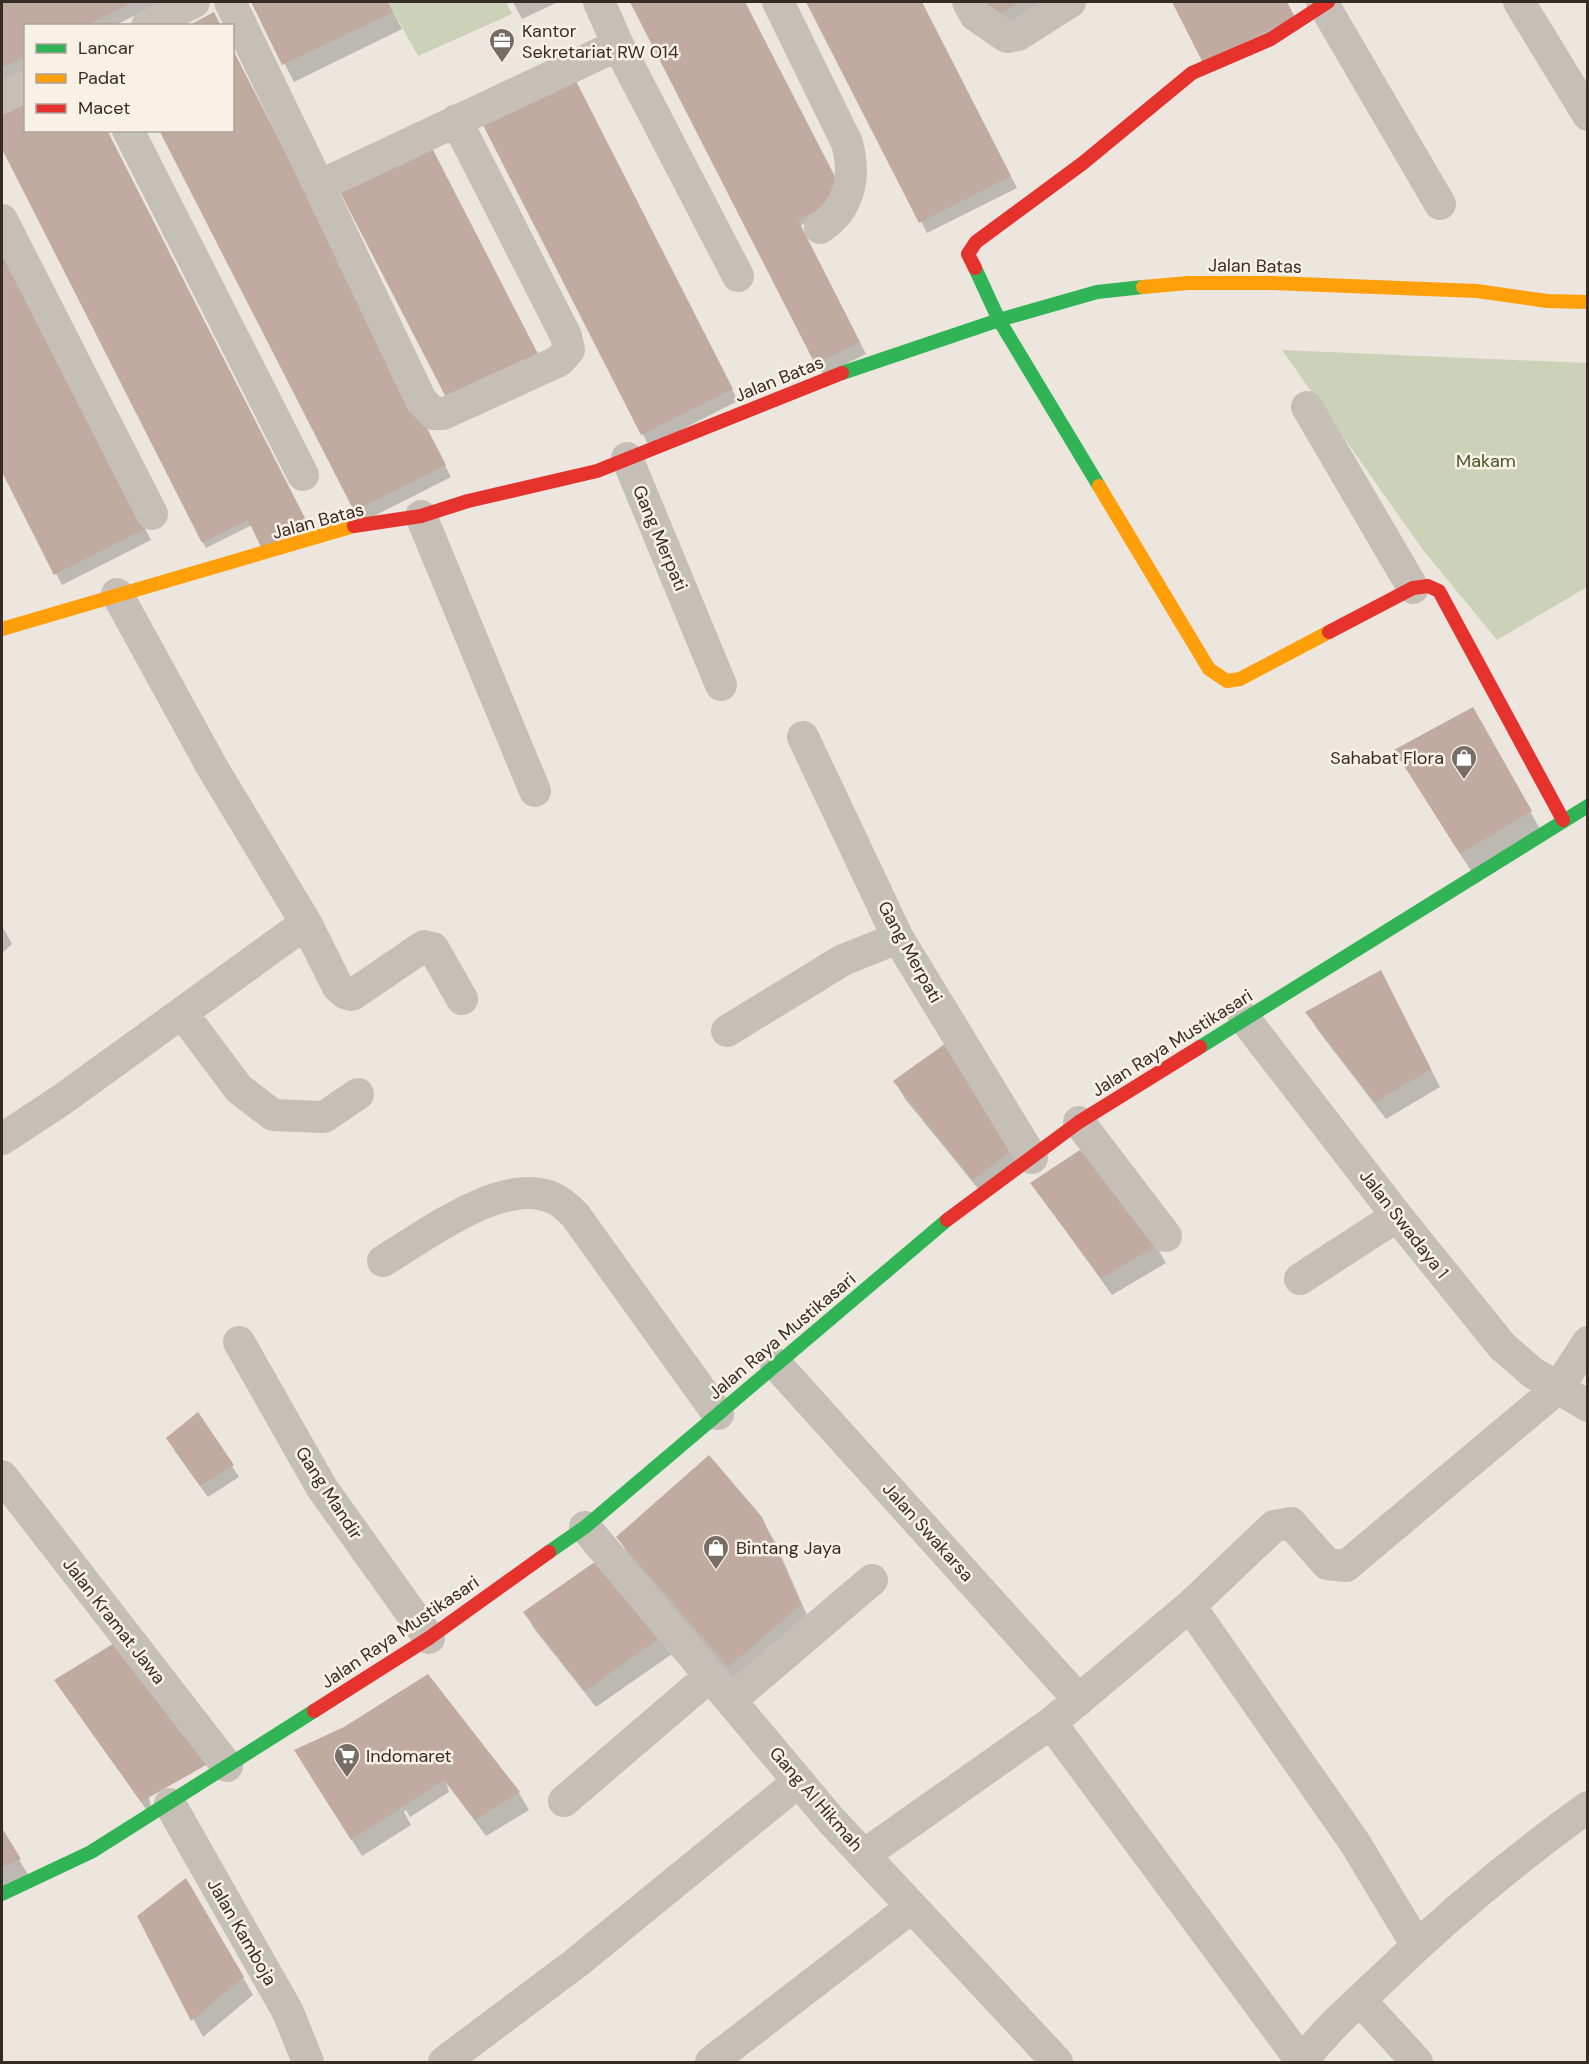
<svg xmlns="http://www.w3.org/2000/svg" width="1589" height="2064" font-family="'DM Sans',sans-serif">
  <style>
    .green { fill: #ccd2b8 }
    .shadow { fill: #0003 }
    .building { fill: #c1aba0 }
    .lines { fill: none; stroke-linecap: round; stroke-linejoin: round }
    .street { stroke: #c6bfb8; stroke-width: 32 }
    .fast { stroke: #30b455; stroke-width: 14 }
    .slow { stroke: #ff9f0a; stroke-width: 14 }
    .jam { stroke: #e5322d; stroke-width: 14 }
    .labels { text-anchor: middle; dominant-baseline: central; stroke-width: 5; stroke-linejoin: round; paint-order: stroke }
    .poi-label { font-size: 18px; fill: #362c26; stroke: #faf1e6; text-anchor: start }
    .street-label { font-size: 18px; fill: #362c26; stroke: #faf1e6 }
    .park-label { font-size: 18px; fill: #435529; stroke: #faf1e6 }
  </style>
  <rect width="100%" height="100%" fill="#ece6df"/>
  <!-- green -->
  <path class="green" d="M 388,2 L 506,2 L 512,14 L 418,56 Z
    M 1282,350 L 1587,363 L 1587,587 L 1497,640 L 1423,550 Z"/>
  <!-- shadow -->
  <path class="shadow" d="M 2,2 L 161,2 L 114,26 L 26,26 L 26,70 L 2,82 Z
    M 253,2 L 388,2 L 402,29 L 294,82 Z
    M 513,2 L 558,2 L 522,19 Z
    M 632,2 L 745,2 L 846,202 L 800,226 L 866,354 L 823,375 Z
    M 808,2 L 921,2 L 1017,188 L 927,233 Z
    M 985,2 L 1050,2 L 999,27 Z
    M 1174,2 L 1286,2 L 1297,23 L 1208,68 Z
    M 580,91 L 738,401 L 649,446 L 484,124 Z
    M 2,113 L 26,130 L 252,525 L 206,548 L 2,146 Z
    M 2,247 L 151,540 L 62,585 L 2,468 Z
    M 433,443 L 451,477 L 362,522 L 355,510 Z
    M 1473,709 L 1540,829 L 1471,871 L 1406,768 Z
    M 2,926 L 12,944 L 2,953 Z
    M 1390,990 L 1440,1087 L 1386,1119 L 1317,1029 L 1307,1012 Z
    M 949,1043 L 1021,1169 L 984,1196 L 905,1099 L 895,1082 Z
    M 1032,1184 L 1156,1246 L 1166,1263 L 1112,1295 Z
    M 174,1450 L 232,1466 L 239,1477 L 208,1497 Z
    M 761,1518 L 775,1542 L 813,1629 L 742,1689 L 631,1560 L 618,1537 Z
    M 598,1561 L 672,1654 L 596,1707 L 535,1630 L 525,1613 Z
    M 120,1641 L 153,1819 L 56,1681 Z
    M 428,1676 L 519,1793 L 529,1810 L 486,1836 L 446,1782 L 449,1792 L 410,1817 L 406,1810 L 404,1812 L 411,1825 L 362,1856 L 306,1768 L 345,1729 Z
    M 2,1831 L 33,1883 L 2,1896 Z
    M 186,1880 L 253,1995 L 203,2037 L 139,1916 Z"/>
  <!-- building -->
  <path class="building" d="M 2,2 L 133,2 L 85,26 L 26,26 L 26,56 L 2,68 Z
    M 251,2 L 388,2 L 393,12 L 282,65 Z
    M 630,2 L 745,2 L 845,196 L 798,220 L 860,342 L 815,364 Z
    M 806,2 L 922,2 L 1011,176 L 919,223 Z
    M 983,2 L 1021,2 L 991,17 Z
    M 1172,2 L 1287,2 L 1295,17 L 1203,63 Z
    M 214,12 L 221,26 L 188,26 Z
    M 232,48 L 446,465 L 354,511 L 159,130 L 232,130 Z
    M 574,77 L 733,389 L 641,435 L 482,123 Z
    M 26,99 L 26,130 L 107,130 L 309,526 L 262,549 L 248,520 L 202,543 L 2,149 L 2,111 Z
    M 431,146 L 538,354 L 452,409 L 340,192 Z
    M 2,245 L 146,528 L 54,575 L 2,472 Z
    M 1473,707 L 1532,811 L 1460,854 L 1394,750 Z
    M 1381,970 L 1431,1069 L 1375,1102 L 1305,1012 Z
    M 949,1041 L 1012,1150 L 973,1180 L 893,1081 Z
    M 1083,1148 L 1158,1245 L 1101,1278 L 1030,1183 Z
    M 198,1412 L 234,1465 L 200,1486 L 166,1438 Z
    M 709,1455 L 762,1517 L 801,1605 L 728,1667 L 616,1537 Z
    M 599,1559 L 663,1635 L 585,1691 L 523,1612 Z
    M 121,1639 L 213,1761 L 141,1802 L 54,1680 Z
    M 428,1674 L 520,1792 L 475,1820 L 444,1780 L 351,1840 L 294,1750 L 344,1727 Z
    M 2,1828 L 21,1859 L 2,1867 Z
    M 186,1878 L 244,1977 L 191,2021 L 137,1916 Z"/>
  <g class="lines">
    <!-- street -->
    <path class="street" d="M 230,2 L 319,186
      M 778,2 L 847,143 C 856,176 850,209 820,228
      M 968,2 L 975,15 L 1007,37 L 1018,35 L 1070,2
      M 1322,2 L 1440,204
      M 1519,2 L 1588,115
      M 147,26 L 194,2
      M 618,45 L 738,276
      M 2,98 L 26,86
      M 456,120 L 566,336 L 569,350 L 559,361 L 443,414 L 434,414 L 421,400 L 319,186 L 618,45 L 599,2
      M 128,130 L 303,475
      M 2,220 L 152,514
      M 1307,407 L 1413,588
      M 627,458 L 721,685
      M 421,516 L 535,791
      M 117,594 L 212,767 L 306,923 L 338,987 L 345,993 L 352,995 L 424,946 L 433,948 L 462,999
      M 803,737 L 898,938 L 1032,1158
      M 182,1013 L 239,1089 L 273,1115 L 324,1117 L 358,1094
      M 1244,1018 L 1397,1216 L 1502,1346 L 1533,1373 L 1588,1406
      M 727,1031 L 843,960 L 898,938
      M 1079,1122 L 1166,1236
      M 2,1139 L 60,1101 L 306,923
      M 383,1261 C 425,1236 504,1175 553,1198 C 561,1201 569,1209 575,1215 L 718,1414
      M 1300,1279 L 1397,1216
      M 239,1342 L 322,1488 L 429,1638
      M 776,1364 L 1079,1700
      M 2,1476 L 227,1766
      M 585,1527 L 830,1819 L 1057,2062
      M 1190,1606 L 1355,1843 L 1416,1944
      M 731,1700 L 872,1580
      M 1051,1723 L 1302,2062
      M 564,1801 L 710,1676
      M 170,1804 L 288,2012 L 308,2062
      M 864,1855 L 1051,1723 L 1190,1606 L 1274,1526 L 1291,1523 L 1327,1564 L 1346,1566 L 1558,1388 L 1588,1342
      M 1360,2000 L 1417,2062
      M 444,2062 L 576,1963 L 798,1782
      M 711,2062 L 912,1907
      M 1302,2062 C 1324,2031 1353,2007 1381,1980 C 1447,1916 1513,1861 1588,1807"/>
    <!-- fast -->
    <path class="fast" d="M 975,268 L 999,320 L 1099,486
      M 842,373 L 999,320 L 1097,292 L 1143,287
      M 1200,1047 L 1588,806
      M 549,1552 L 585,1527 L 947,1220
      M 2,1894 L 91,1852 L 314,1711"/>
    <!-- slow -->
    <path class="slow" d="M 1143,287 L 1188,283 L 1272,283 L 1477,291 L 1547,301 L 1588,302
      M 1099,486 L 1209,669 L 1227,681 L 1240,679 L 1329,632
      M 2,629 L 354,526"/>
    <!-- jam -->
    <path class="jam" d="M 975,268 L 968,254 L 976,242 L 1083,163 L 1192,73 L 1271,39 L 1328,2
      M 354,526 L 421,516 L 468,501 L 597,471 L 842,373
      M 1329,632 L 1413,588 L 1428,586 L 1439,591 L 1563,820
      M 947,1220 L 1079,1122 L 1200,1047
      M 314,1711 L 429,1638 L 549,1552"/>
  </g>
  <!-- icons -->
  <defs>
    <symbol id="office-pin" viewBox="-11 -11 22 30"><path d="M0 17L-7.5 6A9.5 9.5 0 1 1 7.5 6Z" fill="#766d67" stroke="#faf1e6"/><path d="M-6-3h4V-5.5h4V-3h4V5H-6ZM-1-4.5V-3h2v-1.5ZM-6 0V1H6V0Z" fill="#fff"/></symbol>
    <symbol id="shop-pin" viewBox="-11 -11 22 30"><path d="M0 17L-7.5 6A9.5 9.5 0 1 1 7.5 6Z" fill="#766d67" stroke="#faf1e6"/><path d="M-5-2.5h2.3a2.7 3.5 0 0 1 5.4 0H5L5.5 6h-11ZM-1.5-2.5h3a1.5 2.3 0 0 0-3 0Z" fill="#fff"/></symbol>
    <symbol id="supermarket-pin" viewBox="-11 -11 22 30"><path d="M0 17L-7.5 6A9.5 9.5 0 1 1 7.5 6Z" fill="#766d67" stroke="#faf1e6"/><path d="M-6-5.5h2.5l.6 2H6L4.5 2H-2.5L-4.4-4H-6ZM-1.5 3.2a1.3 1.3 0 1 0 .1 0ZM3 3.2a1.3 1.3 0 1 0 .1 0Z" fill="#fff"/></symbol>
  </defs>
  <g fill-rule="evenodd">
    <use href="#office-pin" x="487" y="26" width="30" height="40"/>
    <use href="#shop-pin" x="1449" y="743" width="30" height="40"/>
    <use href="#shop-pin" x="701" y="1533" width="30" height="40"/>
    <use href="#supermarket-pin" x="332" y="1741" width="30" height="40"/>
  </g>
  <g class="labels">
    <!-- poi labels -->
    <g class="poi-label">
      <text x="522" y="31">Kantor<tspan x="522" dy="21">Sekretariat RW 014</tspan></text>
      <text x="1444" y="758" text-anchor="end">Sahabat Flora</text>
      <text x="736" y="1548">Bintang Jaya</text>
      <text x="366" y="1756">Indomaret</text>
    </g>
    <!-- street labels -->
    <g class="street-label">
      <text transform="translate(1255 266) rotate(1)">Jalan Batas</text>
      <text transform="translate(779 379) rotate(-22)">Jalan Batas</text>
      <text transform="translate(318 521) rotate(-15)">Jalan Batas</text>
      <text transform="translate(660 538) rotate(67)">Gang Merpati</text>
      <text transform="translate(910 952) rotate(61)">Gang Merpati</text>
      <text transform="translate(1172 1043) rotate(-32)">Jalan Raya Mustikasari</text>
      <text transform="translate(1404 1224) rotate(52)">Jalan Swadaya 1</text>
      <text transform="translate(782 1336) rotate(-40)">Jalan Raya Mustikasari</text>
      <text transform="translate(329 1493) rotate(57)">Gang Mandir</text>
      <text transform="translate(928 1532) rotate(48)">Jalan Swakarsa</text>
      <text transform="translate(114 1621) rotate(52)">Jalan Kramat Jawa</text>
      <text transform="translate(400 1632) rotate(-34)">Jalan Raya Mustikasari</text>
      <text transform="translate(816 1799) rotate(49)">Gang Al Hikmah</text>
      <text transform="translate(242 1932) rotate(60)">Jalan Kamboja</text>
    </g>
    <!-- park labels -->
    <g class="park-label">
      <text x="1486" y="461">Makam</text>
    </g>
  </g>
  <!-- border -->
  <rect width="1589" height="2064" fill="none" stroke="#362c26" stroke-width="6"/>
  <!-- legend -->
  <rect x="24" y="24" width="210" height="108" fill="#faf1e6" stroke="#aca299" stroke-width="1.5"/>
  <rect x="36" y="44" width="30" height="9" fill="#30b455" stroke="#aca299" stroke-width="1.5"/>
  <text x="78" y="54" font-size="18" fill="#362c26">Lancar</text>
  <rect x="36" y="74" width="30" height="9" fill="#ff9f0a" stroke="#aca299" stroke-width="1.5"/>
  <text x="78" y="84" font-size="18" fill="#362c26">Padat</text>
  <rect x="36" y="104" width="30" height="9" fill="#e5322d" stroke="#aca299" stroke-width="1.5"/>
  <text x="78" y="114" font-size="18" fill="#362c26">Macet</text>
</svg>
